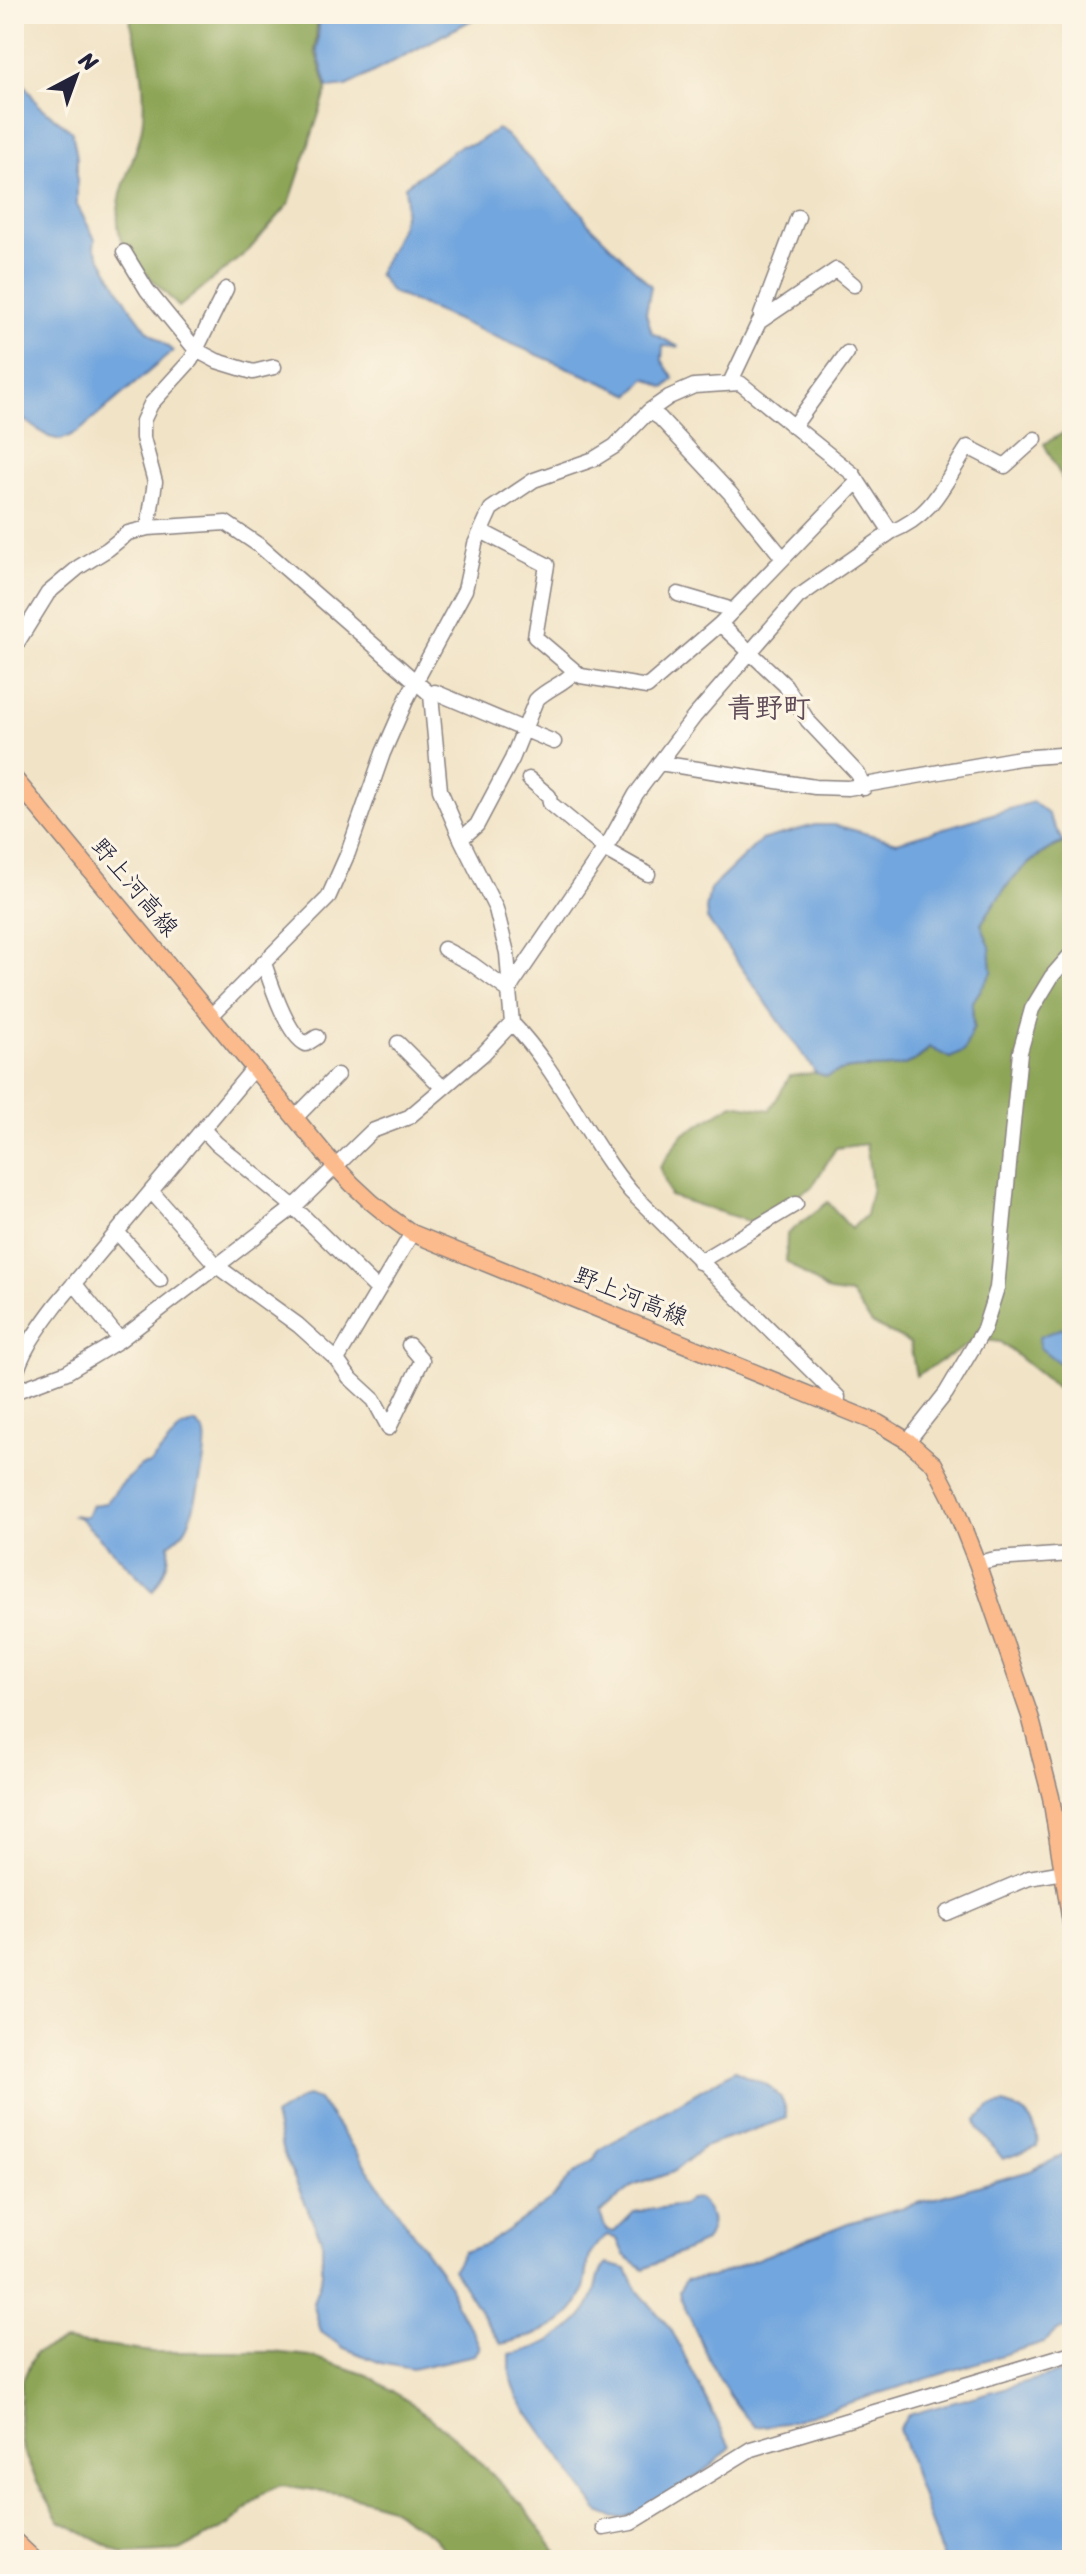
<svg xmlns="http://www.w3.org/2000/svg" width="1086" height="2574" font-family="Sriracha,'Klee One',sans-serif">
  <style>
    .forest { fill: #8da556; stroke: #586448; stroke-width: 2 }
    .water { fill: #72a6de; stroke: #4a648c; stroke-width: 2 }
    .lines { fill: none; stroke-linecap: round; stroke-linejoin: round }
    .minor-casing { stroke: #8a8280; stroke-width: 17 }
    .major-casing { stroke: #8a8280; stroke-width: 19 }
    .highway-casing { stroke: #8a8280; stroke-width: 23 }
    .minor { stroke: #fff; stroke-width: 14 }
    .major { stroke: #fbbb8c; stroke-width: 16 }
    .highway { stroke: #fbbb8c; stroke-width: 20 }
    .labels { text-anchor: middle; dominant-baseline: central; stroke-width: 6; stroke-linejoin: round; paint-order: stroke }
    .street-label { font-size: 24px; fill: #22223b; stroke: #fcf5e5 }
    .quarter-label { font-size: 28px; font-weight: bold; fill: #5f4b58; stroke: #fcf5e5 }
  </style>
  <rect width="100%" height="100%" fill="#fcf5e5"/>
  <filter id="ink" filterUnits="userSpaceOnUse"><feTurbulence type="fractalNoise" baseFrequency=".0125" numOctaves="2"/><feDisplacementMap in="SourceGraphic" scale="16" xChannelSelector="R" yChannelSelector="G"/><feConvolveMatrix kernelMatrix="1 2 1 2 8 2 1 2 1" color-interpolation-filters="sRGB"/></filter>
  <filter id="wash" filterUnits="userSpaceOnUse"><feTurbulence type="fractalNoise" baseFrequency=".006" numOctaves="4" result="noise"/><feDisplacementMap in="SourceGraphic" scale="32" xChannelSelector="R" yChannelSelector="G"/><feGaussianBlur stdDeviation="1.8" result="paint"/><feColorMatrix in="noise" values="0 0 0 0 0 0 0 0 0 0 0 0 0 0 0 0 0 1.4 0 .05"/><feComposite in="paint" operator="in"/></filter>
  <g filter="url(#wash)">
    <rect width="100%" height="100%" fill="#f1e3c6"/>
    <!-- forest -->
    <path class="forest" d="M 137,14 L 318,14 L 315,51 L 327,90 L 289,204 L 249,250 L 179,307 C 164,291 126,256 120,237 C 109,194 140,159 143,118 C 146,84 140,53 130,21 Z
      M 1072,428 L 1072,497 L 1044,444 Z
      M 1063,843 L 1072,843 L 1072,1400 L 1000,1342 L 978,1339 L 916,1376 L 910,1343 L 872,1324 L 851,1295 L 829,1292 L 786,1261 L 787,1234 L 828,1202 L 851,1229 L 866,1215 L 872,1187 L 866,1144 L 836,1148 L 812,1187 L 751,1222 L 670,1196 L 660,1167 L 682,1135 L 733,1104 L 770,1110 L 790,1076 L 816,1073 L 827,1077 C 861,1057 906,1082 930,1047 L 950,1058 L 964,1051 L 974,1027 L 972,1003 L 992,972 L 990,947 L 981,924 C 1004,888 1022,860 1063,843 Z
      M 64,2341 L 153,2352 L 272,2352 L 310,2356 L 367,2375 L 411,2403 L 454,2436 L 524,2507 L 562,2560 L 452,2560 L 433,2536 L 387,2506 L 349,2495 L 281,2485 L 263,2493 L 231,2524 L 180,2551 L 123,2554 L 60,2521 L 38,2483 L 23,2451 L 19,2421 L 22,2382 L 35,2353 Z"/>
    <!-- water -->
    <path class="water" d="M 320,14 L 483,14 L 347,86 L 328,88 L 317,50 Z
      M 14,73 L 18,75 L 39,106 L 72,131 L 77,157 L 77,205 L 95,239 L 94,247 L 128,304 L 148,331 L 173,351 L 78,432 L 61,440 L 49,437 L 14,413 Z
      M 497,129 L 505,134 L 581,212 L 588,223 L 651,286 L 646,313 L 652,333 L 679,347 L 663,346 L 662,360 L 674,379 L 665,388 L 646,378 L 631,395 L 391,292 L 378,274 C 393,244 410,220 405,186 L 460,146 L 474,144 Z
      M 1033,802 L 1048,814 L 1063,842 C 1022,860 1004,887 981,924 L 990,947 L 992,972 L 972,1003 L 973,1027 L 964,1051 L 950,1058 L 929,1047 C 903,1083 861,1056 827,1077 L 816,1073 L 707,919 L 706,909 L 710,889 L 761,840 L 815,825 L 835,825 L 897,842 Z
      M 1072,1324 L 1072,1373 L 1040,1348 L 1039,1337 Z
      M 195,1423 C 198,1426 202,1429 204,1433 C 210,1443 194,1513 187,1526 C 184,1533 176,1539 169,1544 C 171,1562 162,1576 153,1591 L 80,1518 L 71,1515 L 87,1517 L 92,1505 L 106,1503 L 118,1488 L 141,1466 L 150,1464 L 180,1429 Z
      M 735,2070 C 760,2083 784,2086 787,2118 L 704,2147 L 673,2172 L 633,2186 L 600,2213 L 606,2230 L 614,2232 L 634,2212 L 682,2205 L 689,2200 L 698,2199 C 714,2213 715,2224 705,2242 L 644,2269 L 624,2255 L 617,2239 L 607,2235 C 584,2254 590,2260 585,2285 C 577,2324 536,2336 501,2344 L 453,2269 L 463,2252 L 487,2244 L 553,2198 L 571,2176 L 594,2159 L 599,2150 Z
      M 306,2096 L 319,2100 L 450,2285 C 450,2305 474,2327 480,2348 L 474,2355 L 412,2369 L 381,2363 L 344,2348 L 321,2332 L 313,2303 L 322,2273 L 322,2241 L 283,2153 L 274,2116 Z
      M 1004,2104 C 1025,2110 1040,2124 1037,2147 L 1003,2159 L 979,2129 L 976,2120 L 990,2107 Z
      M 1064,2155 L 1072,2155 L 1072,2327 L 1059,2330 L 1044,2342 L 785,2423 L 756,2427 C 720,2394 701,2340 680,2297 L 679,2291 L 686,2280 L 712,2277 L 848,2223 L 1030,2171 Z
      M 607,2264 L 627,2269 L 637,2290 L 671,2329 L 730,2447 C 717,2466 640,2518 617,2518 C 611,2518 605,2514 599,2512 L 518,2398 L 510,2374 L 510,2354 C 540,2350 582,2328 593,2298 C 599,2285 596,2273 607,2264 Z
      M 1072,2369 L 1072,2560 L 943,2560 L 899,2429 L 908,2415 Z"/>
  </g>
  <g filter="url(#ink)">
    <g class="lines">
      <defs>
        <path id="minor" d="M 124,252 L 147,290 L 196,350 L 217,361 L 253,372 L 274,367
          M 763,319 L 761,315 L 798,217
          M 730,383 L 759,322 L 836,270 L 854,285
          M 649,411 L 660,418 L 730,493 L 783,558
          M 794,426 L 847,353
          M 148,528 L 155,482 L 143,438 L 143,421 L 151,404 L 191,360 L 226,289
          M 481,531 L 547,565 L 535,637 L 581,676 L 647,687 L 720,624 L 858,481
          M 891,532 C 935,514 943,484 968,447 L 1005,466 L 1035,439
          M 678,594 L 726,608 L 731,612
          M 720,624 L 785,685 L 808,721 L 858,774 L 864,788
          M 14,648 L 48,593 L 79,567 L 108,549 L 128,533 L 148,528 L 226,523 L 260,546 L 431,695 L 440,790 L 461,839 L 496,909 L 507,953 L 509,979 L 513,983
          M 431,695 L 435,692 L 554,742
          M 659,763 L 815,787 L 848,788 L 1020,758 L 1072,754
          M 529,779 L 549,796 L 550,803 L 609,852 L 648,874
          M 461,839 L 477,825 L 512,759 L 536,700 C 548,688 564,684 574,672
          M 444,949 L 472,964 L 509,991
          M 264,963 C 271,984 287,1035 306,1044 L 317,1037
          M 512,1023 C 560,1073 587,1139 631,1192 L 838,1397 L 837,1406
          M 398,1043 L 443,1088
          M 295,1118 L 337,1075
          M 203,1129 L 216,1143 L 294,1207 L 378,1290
          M 151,1191 L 218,1267 L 298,1325 L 337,1360 L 349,1377 L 374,1400 L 389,1428
          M 117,1232 L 160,1280
          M 699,1262 L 796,1204
          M 74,1283 L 120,1340
          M 337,1360 L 412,1233
          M 14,1381 C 21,1351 38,1329 56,1305 L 253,1069
          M 14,1392 L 67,1372 L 120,1340 L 294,1207 L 372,1131 L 409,1117 L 483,1054 L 512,1023 L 509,991 L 513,983 L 611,839 L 636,794 L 694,717 L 798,597 L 891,532 L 853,474 L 740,383 L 694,386 L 669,397 L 649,411 L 615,446 L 594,459 L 534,480 L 491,509 L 475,544 L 465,590 L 408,696 L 383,753 L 348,853 L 328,898 L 211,1016
          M 389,1428 L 422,1360 L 409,1345
          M 908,1441 L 946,1393 L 984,1329 L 997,1288 L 1020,1052 L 1032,1009 L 1052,976 L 1072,953
          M 977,1563 L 995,1559 L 1072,1554
          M 947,1913 L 1029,1878 L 1064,1872
          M 604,2528 L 631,2523 L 751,2449 L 1072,2353"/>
        <path id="major" d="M 14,778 L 334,1165 C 358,1192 382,1213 412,1233 L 878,1423 L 908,1441 L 934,1464 L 951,1497 L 977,1563 L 1030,1716 L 1051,1797 L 1072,1929"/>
        <path id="highway" d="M 14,2543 L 32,2560"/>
      </defs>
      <!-- minor casing -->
      <use href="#minor" class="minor-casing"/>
      <!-- major casing -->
      <use href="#major" class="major-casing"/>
      <!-- highway casing -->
      <use href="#highway" class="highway-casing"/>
      <!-- minor -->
      <use href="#minor" class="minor"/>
      <!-- major -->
      <use href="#major" class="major"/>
      <!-- highway -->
      <use href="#highway" class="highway"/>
    </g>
  </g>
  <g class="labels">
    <!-- street labels -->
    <g class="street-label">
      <text transform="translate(135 887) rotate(50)">野上河高線</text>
      <text transform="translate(631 1296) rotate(22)">野上河高線</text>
    </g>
    <!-- quarter labels -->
    <g class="quarter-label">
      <text x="769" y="707">青野町</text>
    </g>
  </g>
  <!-- margin -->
  <rect width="1086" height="2574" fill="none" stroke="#fcf5e5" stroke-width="48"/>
  <!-- north arrow -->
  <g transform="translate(76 76) rotate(41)" stroke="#fcf5e5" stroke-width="6" paint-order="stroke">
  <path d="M0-6L14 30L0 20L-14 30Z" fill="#22223b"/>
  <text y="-12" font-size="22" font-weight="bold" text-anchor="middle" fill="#22223b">N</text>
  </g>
</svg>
